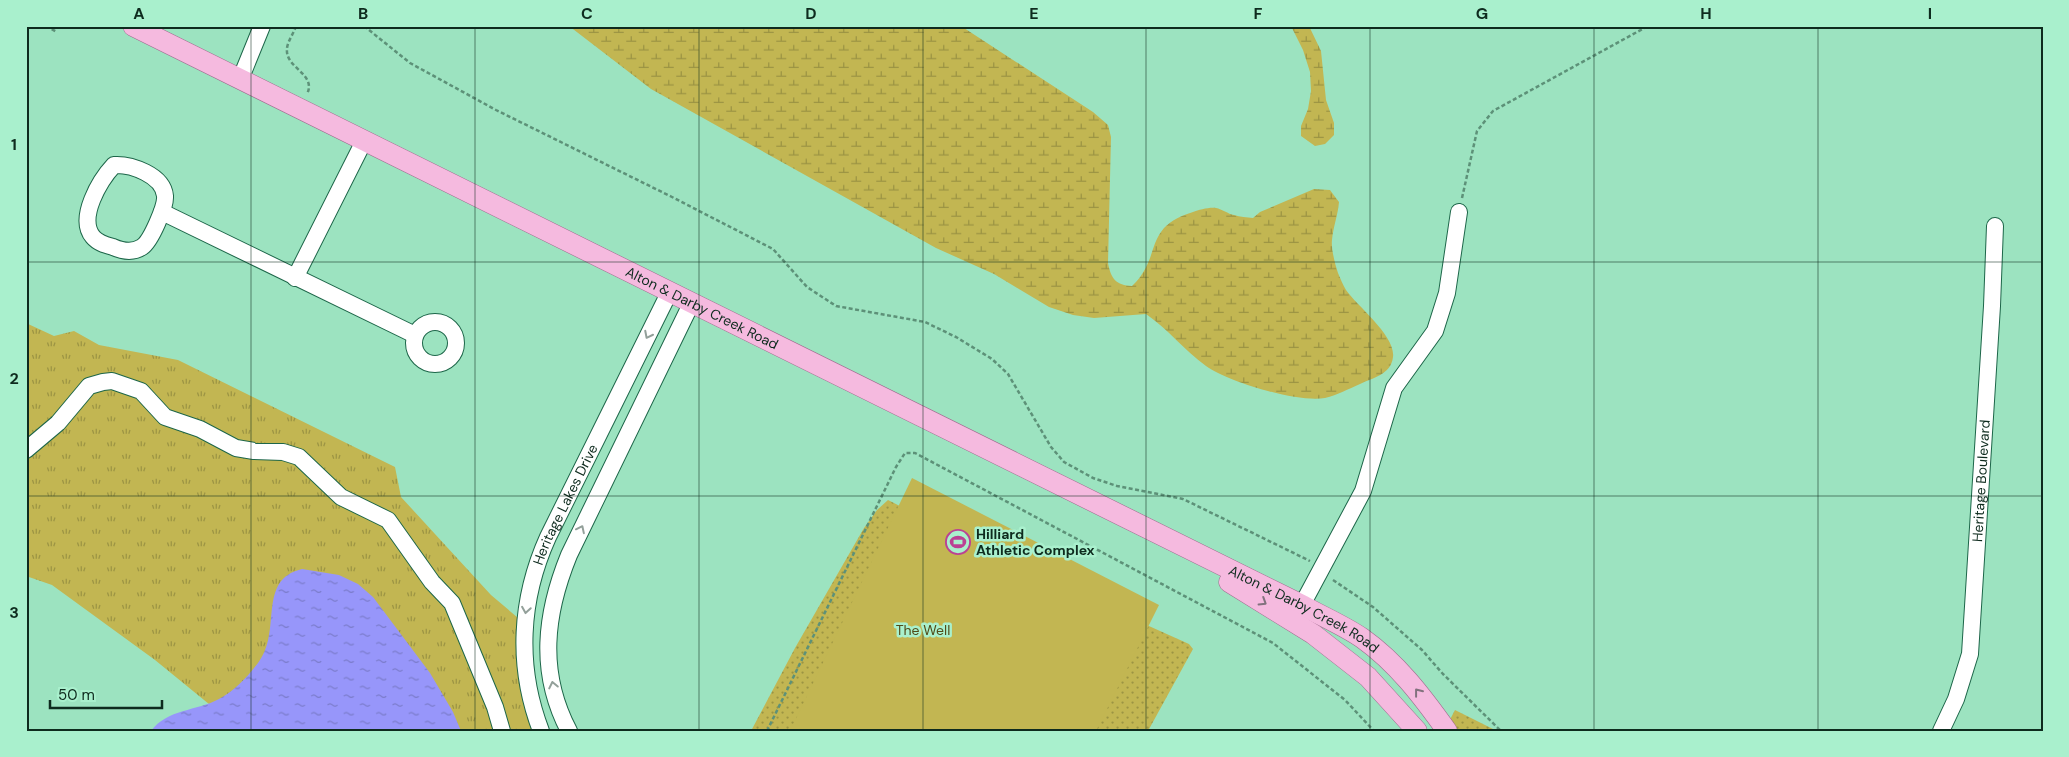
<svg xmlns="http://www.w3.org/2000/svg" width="2069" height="757" font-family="'DM Sans',sans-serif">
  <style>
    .grass { fill: url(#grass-tufts) }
    .wetland { fill: url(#wetland-marsh) }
    .park { fill: url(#park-dots) }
    .pitch { fill: #c2b652 }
    .water { fill: url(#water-ripples) }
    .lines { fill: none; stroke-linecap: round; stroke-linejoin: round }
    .minor-casing { stroke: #1d6649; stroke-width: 18 }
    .major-casing { stroke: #a06a8e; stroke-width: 21 }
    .path { stroke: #5d9178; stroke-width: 2.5; stroke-dasharray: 4 2.5; stroke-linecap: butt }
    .minor { stroke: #fff; stroke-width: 16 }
    .major { stroke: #f5badf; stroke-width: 20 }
    .oneway { stroke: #93a09a }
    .oneway2 { stroke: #82727e }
    .grid { fill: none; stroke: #0e2b1e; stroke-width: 1; stroke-opacity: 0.55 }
    .labels { text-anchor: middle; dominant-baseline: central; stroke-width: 5; stroke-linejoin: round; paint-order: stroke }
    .street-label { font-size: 14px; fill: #0e2b1e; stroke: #a9f0cd }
    .poi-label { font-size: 14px; font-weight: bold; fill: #0e2b1e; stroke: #a9f0cd; text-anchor: start }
    .park-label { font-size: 14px; fill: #514b19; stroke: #a9f0cd }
    .neatline { fill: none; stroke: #0e2b1e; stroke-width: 2 }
    .grid-label { font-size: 16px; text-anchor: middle; font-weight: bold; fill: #0e2b1e }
  </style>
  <defs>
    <pattern id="grass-tufts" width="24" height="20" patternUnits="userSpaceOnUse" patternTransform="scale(1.25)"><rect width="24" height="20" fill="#c2b652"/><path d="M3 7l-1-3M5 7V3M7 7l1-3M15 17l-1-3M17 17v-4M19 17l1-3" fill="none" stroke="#9c9443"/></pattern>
    <pattern id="wetland-marsh" width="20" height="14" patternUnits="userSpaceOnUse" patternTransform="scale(1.25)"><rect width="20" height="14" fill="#c2b652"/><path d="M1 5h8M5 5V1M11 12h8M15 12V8" fill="none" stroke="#9c9443"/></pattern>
    <pattern id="park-dots" width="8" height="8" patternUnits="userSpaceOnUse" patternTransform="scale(1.25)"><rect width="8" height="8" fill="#c2b652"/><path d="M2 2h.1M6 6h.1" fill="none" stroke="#9c9443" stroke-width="1.8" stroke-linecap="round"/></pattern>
    <pattern id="water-ripples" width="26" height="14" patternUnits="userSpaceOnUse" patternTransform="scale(1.25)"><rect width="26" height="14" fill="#9796fa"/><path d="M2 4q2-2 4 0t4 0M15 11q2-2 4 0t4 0" fill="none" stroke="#7a7bca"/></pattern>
  </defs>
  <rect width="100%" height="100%" fill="#9ce3c0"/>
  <!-- grass -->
  <path class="grass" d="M 26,323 L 54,336 L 74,331 L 99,345 L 178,360 L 395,467 L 401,497 L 491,595 L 524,623 L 541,731 L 242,731 L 155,660 L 52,585 L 26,576 Z"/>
  <!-- wetland -->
  <path class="wetland" d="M 569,26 L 961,26 L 1093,112 L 1108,125 L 1111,137 L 1108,263 C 1111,279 1116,285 1132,286 C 1163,257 1142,227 1193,212 C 1199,210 1209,207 1216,208 C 1222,209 1228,214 1234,215 C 1240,217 1247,217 1253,218 L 1260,212 L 1314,189 L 1330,190 L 1339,202 C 1338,215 1333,227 1332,240 C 1331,249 1335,264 1338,273 C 1340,278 1343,285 1346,290 C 1357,306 1396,336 1393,357 C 1391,375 1372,378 1360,384 C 1348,389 1338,395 1325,398 C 1297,403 1229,382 1206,366 C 1184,350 1168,329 1146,314 L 1094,318 L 1073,315 L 1049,307 L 994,274 L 936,248 L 651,89 Z
    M 1291,26 L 1309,26 L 1321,51 L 1326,100 L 1334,123 L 1334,135 L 1325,144 L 1315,146 L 1301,136 L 1301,126 L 1308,109 L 1311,91 L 1310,72 L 1303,50 Z"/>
  <!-- park -->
  <path class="park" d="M 888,500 L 1042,578 L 1189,644 L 1193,649 L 1148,731 L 751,731 L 795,648 L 864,528 L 877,510 Z
    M 1455,710 L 1497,731 L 1444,731 Z"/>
  <!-- pitch -->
  <path class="pitch" d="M 912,478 L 1159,605 L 1096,731 L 790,731 Z"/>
  <!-- water -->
  <path class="water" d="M 302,569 L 339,575 L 358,584 L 373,597 L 430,673 L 453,712 L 461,731 L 151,731 C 167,709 197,711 219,699 C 235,691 248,676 258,663 C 283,631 256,580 302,569 Z"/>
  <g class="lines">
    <defs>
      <g id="minor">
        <path d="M 240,80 L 262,26"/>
        <path d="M 114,165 C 131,164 163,175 165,196 C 166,206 151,241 142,247 C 133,253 122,251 113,247 C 106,245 98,243 93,237 C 77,218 100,180 114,165 Z"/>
        <path d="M 162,212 L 415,335"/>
        <path d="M 295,278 L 364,141"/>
        <circle cx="435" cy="343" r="21"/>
        <path d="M 26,450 L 58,423 L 89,386 L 103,382 L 112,381 L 141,391 L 165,417 L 200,429 L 236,448 L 254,451 L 283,452 L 299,457 L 341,497 L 388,520 L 432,582 L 452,603 L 495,707 L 502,731"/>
        <path d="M 1302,605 L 1363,491 L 1394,388 L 1435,331 L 1447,293 L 1459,212"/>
        <path id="s1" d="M 541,731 C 516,666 520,599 548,537 L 670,291"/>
        <path d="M 569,731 C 538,672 545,614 569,555 L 692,302"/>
        <path id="s2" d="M 1941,731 L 1956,699 L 1970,654 L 1992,306 L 1995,226"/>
      </g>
      <g id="major">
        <path id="s3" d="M 133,26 L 1302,605 C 1321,616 1343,625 1362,638 C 1397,663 1422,696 1447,731"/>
        <path d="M 1229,582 L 1313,634 L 1368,677 L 1417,731"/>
      </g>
    </defs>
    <!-- minor casing -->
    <use href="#minor" class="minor-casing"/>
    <!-- major casing -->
    <use href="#major" class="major-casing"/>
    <!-- path -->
    <path class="path" d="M 46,26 L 57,32
      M 296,26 C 294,33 287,42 287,49 C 285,68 317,74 307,94
      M 364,26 L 410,63 L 496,110 L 672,197 L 773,249 L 807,287 L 836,306 L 925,322 L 956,337 L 992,359 L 1008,374 L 1051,447 L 1064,462 L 1093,478 L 1117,486 L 1183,499 L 1310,561
      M 1462,198 L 1477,131 L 1493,111 L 1648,26
      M 1333,580 L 1373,607 L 1422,650 L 1443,674 L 1501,731
      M 767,731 L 896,467 L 905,453 L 915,453 L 1273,643 L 1345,700 L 1374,731"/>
    <!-- minor -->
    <use href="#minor" class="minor"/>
    <!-- major -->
    <use href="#major" class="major"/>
  </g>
  <!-- one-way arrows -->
  <defs><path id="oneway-chevron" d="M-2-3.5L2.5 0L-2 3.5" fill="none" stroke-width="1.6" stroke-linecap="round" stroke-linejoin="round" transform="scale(1.25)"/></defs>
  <g class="oneway">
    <use href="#oneway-chevron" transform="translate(648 335) rotate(117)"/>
    <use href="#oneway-chevron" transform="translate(581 529) rotate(-64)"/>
    <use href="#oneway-chevron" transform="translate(526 610) rotate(99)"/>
    <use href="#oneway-chevron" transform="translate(553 685) rotate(-102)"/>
  </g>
  <g class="oneway2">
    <use href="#oneway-chevron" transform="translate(1263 602) rotate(32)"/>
    <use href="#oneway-chevron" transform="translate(1418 692) rotate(-128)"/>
  </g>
  <!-- grid -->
  <path class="grid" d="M 251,26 L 251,731M 475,26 L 475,731M 699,26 L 699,731M 923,26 L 923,731M 1146,26 L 1146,731M 1370,26 L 1370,731M 1594,26 L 1594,731M 1818,26 L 1818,731M 26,262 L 2043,262M 26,496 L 2043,496"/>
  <!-- icons -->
  <defs>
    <symbol id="stadium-ring" viewBox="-11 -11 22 22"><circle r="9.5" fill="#a9f0cd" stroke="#bb4194" stroke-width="1.5"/><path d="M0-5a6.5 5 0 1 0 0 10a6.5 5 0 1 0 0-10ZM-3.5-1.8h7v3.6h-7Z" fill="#bb4194"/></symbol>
  </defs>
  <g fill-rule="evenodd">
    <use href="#stadium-ring" x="944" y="528" width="28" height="28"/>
  </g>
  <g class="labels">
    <!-- street labels -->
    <g class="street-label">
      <text stroke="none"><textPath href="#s3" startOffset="635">Alton &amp; Darby Creek Road</textPath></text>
      <text stroke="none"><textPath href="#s2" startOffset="256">Heritage Boulevard</textPath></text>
      <text stroke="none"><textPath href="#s1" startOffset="236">Heritage Lakes Drive</textPath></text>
      <text stroke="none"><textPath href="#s3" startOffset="1308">Alton &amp; Darby Creek Road</textPath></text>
    </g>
    <!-- poi labels -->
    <g class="poi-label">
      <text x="976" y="534">Hilliard<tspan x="976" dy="16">Athletic Complex</tspan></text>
    </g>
    <!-- park labels -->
    <g class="park-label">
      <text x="923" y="630">The Well</text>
    </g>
  </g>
  <!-- border -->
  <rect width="2069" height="757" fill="none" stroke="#a9f0cd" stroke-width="55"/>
  <!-- scale -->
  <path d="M50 700v8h112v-8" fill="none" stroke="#0e2b1e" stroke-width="2.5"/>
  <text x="58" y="700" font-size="15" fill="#0e2b1e" stroke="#a9f0cd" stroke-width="4" paint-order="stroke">50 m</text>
  <rect x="28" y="28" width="2014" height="702" class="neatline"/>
  <g class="grid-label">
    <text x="139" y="19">A</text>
    <text x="363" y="19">B</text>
    <text x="587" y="19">C</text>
    <text x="811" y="19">D</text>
    <text x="1034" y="19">E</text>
    <text x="1258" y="19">F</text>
    <text x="1482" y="19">G</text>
    <text x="1706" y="19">H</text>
    <text x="1930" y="19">I</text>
    <text x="14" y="150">1</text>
    <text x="14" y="384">2</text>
    <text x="14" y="618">3</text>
  </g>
</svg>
